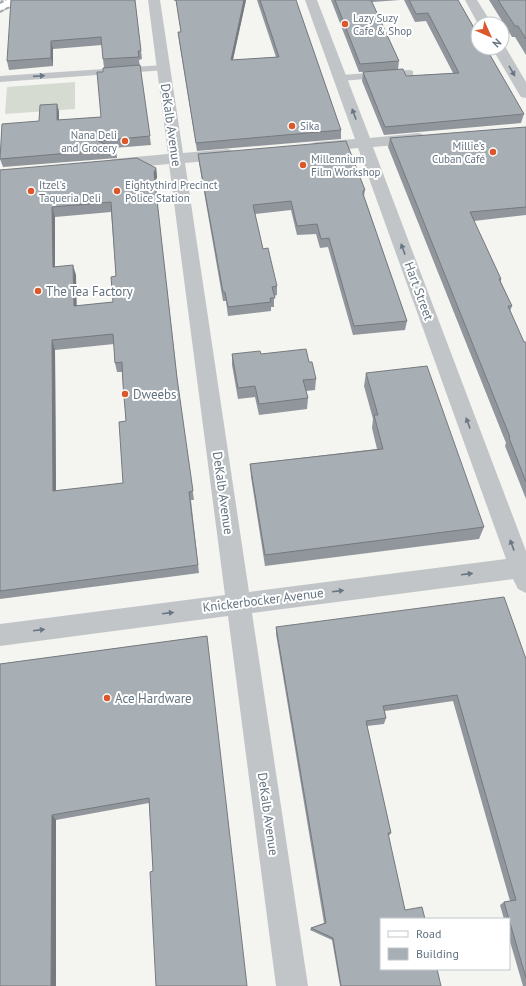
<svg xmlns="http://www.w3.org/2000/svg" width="526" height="986" font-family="'PT Sans',sans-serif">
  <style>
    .green { fill: #d5dbd1 }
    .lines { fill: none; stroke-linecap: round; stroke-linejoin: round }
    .primary-casing { stroke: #b2b6ba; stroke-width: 2 }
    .lane { fill: #c2c5c8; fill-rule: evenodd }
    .street { fill: #c2c5c8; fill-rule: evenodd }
    .primary { fill: #fff; fill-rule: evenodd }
    .rail { stroke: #a2a7ac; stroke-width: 2; stroke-dasharray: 4 2; stroke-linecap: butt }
    .wall { fill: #90969b; fill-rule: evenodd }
    .shaded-wall { fill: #767a7e }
    .building { fill: #a8afb4; stroke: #767a7e; fill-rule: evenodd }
    .oneway { fill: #697784 }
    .poi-dot { fill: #da582a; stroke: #fff; stroke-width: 1.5 }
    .labels { text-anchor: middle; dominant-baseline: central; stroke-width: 4; stroke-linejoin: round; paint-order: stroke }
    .far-poi-label { font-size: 11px; fill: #647380; stroke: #fff; text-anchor: start }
    .street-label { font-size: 13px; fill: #647380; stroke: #fff }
    .poi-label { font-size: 13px; fill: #647380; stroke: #fff; text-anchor: start }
  </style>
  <rect width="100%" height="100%" fill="#f4f4f0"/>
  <!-- green -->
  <path class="green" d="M 75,82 L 75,109 L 5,114 L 7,87 Z"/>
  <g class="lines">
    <defs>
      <path id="primary" d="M 4,0 L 20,0 L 19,3 L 0,11 L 0,2 Z"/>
    </defs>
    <!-- primary casing -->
    <use href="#primary" class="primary-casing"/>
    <!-- lane -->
    <path class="lane" d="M 163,65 L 167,68 L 166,70 L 0,82 L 0,76 Z
      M 410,70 L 413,71 L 413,75 L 341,81 L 337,78 L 341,75 Z"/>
    <!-- street -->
    <path class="street" d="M 148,0 L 160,0 L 183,153 L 228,149 L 234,151 L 236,154 L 234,157 L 228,159 L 185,163 L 249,592 L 506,559 L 358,148 L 316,152 L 310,150 L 308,147 L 310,144 L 316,142 L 355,139 L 305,0 L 317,0 L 370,138 L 419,133 L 424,135 L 427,138 L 424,141 L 419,143 L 373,147 L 526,551 L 526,593 L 518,589 L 513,579 L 252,613 L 308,986 L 276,986 L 228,616 L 0,646 L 0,624 L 225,595 L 169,164 L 113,169 L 107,167 L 105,164 L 107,161 L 113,159 L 168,154 Z
      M 465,0 L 477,0 L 492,24 L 478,24 Z
      M 502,45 L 506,48 L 526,82 L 526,98 L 521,97 L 519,94 L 492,48 L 502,48 Z"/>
    <!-- primary -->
    <use href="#primary" class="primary"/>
    <!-- rail -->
    <path class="rail" d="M 0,3 L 6,0
      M 0,12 L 23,0"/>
  </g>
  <!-- wall -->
  <path class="wall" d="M 135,0 L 142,59 L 139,60 L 151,145 L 113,148 L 116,149 L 117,158 L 3,167 L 0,159 L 57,104 L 59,112 L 59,120 L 101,117 L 104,67 L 103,59 L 102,45 L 53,49 L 53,66 L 9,70 L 7,61 Z
    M 174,0 L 246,0 L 233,60 L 276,57 L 257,0 L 296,0 L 341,130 L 341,139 L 197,151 L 179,40 L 178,32 L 181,32 L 176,1 L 174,1 Z
    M 331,0 L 400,0 L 372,2 L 399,61 L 398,69 L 406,76 L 453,73 L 426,21 L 415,22 L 404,0 L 458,0 L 524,114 L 521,123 L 384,135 L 362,81 L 363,72 L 381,71 L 359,72 Z
    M 489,0 L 526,0 L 526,55 L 515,37 L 512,37 Z
    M 526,127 L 526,215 L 474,221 L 501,279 L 501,282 L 512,306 L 510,311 L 524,342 L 526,342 L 526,499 L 505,446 L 506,443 L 388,147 L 390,138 Z
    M 198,154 L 365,190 L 364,196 L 407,321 L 405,330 L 353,335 L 328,247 L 320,248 L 316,234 L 297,235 L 291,210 L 255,214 L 263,249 L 277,286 L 277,295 L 274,296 L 274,307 L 271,307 L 271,311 L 228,316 L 226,301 L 223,301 L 199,163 Z
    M 156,168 L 157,177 L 155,183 L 178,385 L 194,500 L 191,500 L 199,573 L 0,599 L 0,170 ZM 111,212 L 116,276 L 113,302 L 76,306 L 76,275 L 55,267 L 55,217 ZM 114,344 L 115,363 L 117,372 L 122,372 L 126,421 L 123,483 L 56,491 L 55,350 Z
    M 232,354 L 261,354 L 309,362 L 316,379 L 315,390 L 306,391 L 308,398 L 307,409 L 259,415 L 255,397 L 238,399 L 232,365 Z
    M 366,373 L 484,527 L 479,539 L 265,566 L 251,477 L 250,464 L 377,449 L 372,428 L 373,419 L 364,386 Z
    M 276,627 L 526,659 L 526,986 L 523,986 L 509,938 L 509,919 L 504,919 L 500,905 L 504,902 L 510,901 L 453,701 L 385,711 L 386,718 L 384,724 L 367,726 L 391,833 L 388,837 L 405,910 L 441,986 L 340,986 L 332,940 L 310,930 L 311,928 L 324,923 L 276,634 Z
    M 207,636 L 153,871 L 149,803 L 56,820 L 56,986 L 0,664 Z"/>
  <!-- shaded-wall -->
  <path class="shaded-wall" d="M 244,0 L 246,0 L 231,68 L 231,60 Z
    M 51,41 L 53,49 L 53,66 L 51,58 Z
    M 57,104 L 59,112 L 59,129 L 57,120 Z
    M 156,168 L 157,177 L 155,183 L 154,173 Z
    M 52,207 L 55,217 L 55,277 L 53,267 Z
    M 73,265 L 76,275 L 77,316 L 74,306 Z
    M 52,340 L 55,350 L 56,500 L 53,491 Z
    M 52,815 L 56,820 L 56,986 L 51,986 Z"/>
  <!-- building -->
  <path class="building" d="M 11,0 L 135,0 L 141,51 L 138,51 L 139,57 L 103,59 L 101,37 L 51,41 L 51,58 L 7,61 Z
    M 176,0 L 244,0 L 231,60 L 279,57 L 260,0 L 296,0 L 341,130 L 196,143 L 178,32 L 181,32 Z
    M 335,0 L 371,0 L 399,61 L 360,64 Z
    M 409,0 L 458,0 L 478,35 L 478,48 L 486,48 L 524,114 L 385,127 L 363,72 L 403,69 L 406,76 L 459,73 L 428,13 L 416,14 Z
    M 498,0 L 526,0 L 526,39 L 518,26 L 515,26 Z
    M 140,65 L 150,136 L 98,141 L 116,149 L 0,159 L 2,124 L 39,121 L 40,105 L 57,104 L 57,120 L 101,117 L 97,72 L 103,72 L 103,68 Z
    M 526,127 L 526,207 L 470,212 L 501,279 L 499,279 L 512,306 L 508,306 L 524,342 L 526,342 L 526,482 L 509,438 L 510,437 L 390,138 Z
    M 346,141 L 365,190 L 363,191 L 363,194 L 407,321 L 354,326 L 329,238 L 321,239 L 317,224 L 297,226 L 291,201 L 253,205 L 263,249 L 268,248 L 277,286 L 272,287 L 275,298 L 270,298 L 271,302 L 228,307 L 225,292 L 223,292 L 198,154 Z
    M 137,158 L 156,168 L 154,173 L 177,378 L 193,491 L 189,492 L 198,565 L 0,591 L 0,170 ZM 111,202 L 116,276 L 111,277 L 113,302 L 74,306 L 73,265 L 53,267 L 52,207 ZM 113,334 L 115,363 L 122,362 L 123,384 L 126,421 L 119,422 L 123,483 L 53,491 L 52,340 Z
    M 306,349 L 309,362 L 312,362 L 316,379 L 303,380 L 308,398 L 259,404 L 255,386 L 238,388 L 232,354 L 260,351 L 261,354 Z
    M 427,366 L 484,527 L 265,555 L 250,464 L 383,449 L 374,415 L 378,415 L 366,373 Z
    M 504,597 L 526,659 L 526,978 L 504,902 L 516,900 L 457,695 L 383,706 L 386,718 L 366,721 L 391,833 L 388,833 L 405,910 L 422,907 L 425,919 L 381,919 L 381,969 L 437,969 L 441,986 L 341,986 L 333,938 L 311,928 L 326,923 L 276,627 Z
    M 207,636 L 247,986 L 156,986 L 150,872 L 153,871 L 149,798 L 52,815 L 51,986 L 0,986 L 0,664 Z"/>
  <!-- one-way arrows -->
  <defs><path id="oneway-solid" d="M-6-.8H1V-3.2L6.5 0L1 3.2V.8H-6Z"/></defs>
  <g class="oneway">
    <use href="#oneway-solid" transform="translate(512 71) rotate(60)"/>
    <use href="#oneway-solid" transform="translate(39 76) rotate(-4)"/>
    <use href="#oneway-solid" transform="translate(354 114) rotate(-110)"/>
    <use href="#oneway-solid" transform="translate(403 249) rotate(-110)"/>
    <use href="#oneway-solid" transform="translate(468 423) rotate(-110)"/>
    <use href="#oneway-solid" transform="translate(512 545) rotate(-110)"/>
    <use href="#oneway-solid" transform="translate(467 574) rotate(-7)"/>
    <use href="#oneway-solid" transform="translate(338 591) rotate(-7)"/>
    <use href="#oneway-solid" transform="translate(168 613) rotate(-7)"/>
    <use href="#oneway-solid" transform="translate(39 630) rotate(-7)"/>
  </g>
  <!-- markers -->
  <g class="poi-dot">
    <circle cx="345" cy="24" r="4"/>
    <circle cx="292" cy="126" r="4"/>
    <circle cx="125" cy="141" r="4"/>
    <circle cx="493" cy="152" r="4"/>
    <circle cx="303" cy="165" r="4"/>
    <circle cx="31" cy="191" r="4"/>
    <circle cx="117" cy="191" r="4"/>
    <circle cx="38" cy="291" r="4"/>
    <circle cx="125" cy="394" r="4"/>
    <circle cx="107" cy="698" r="4"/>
  </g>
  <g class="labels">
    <!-- far-poi labels -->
    <g class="far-poi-label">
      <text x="353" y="18">Lazy Suzy<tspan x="353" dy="13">Cafe &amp; Shop</tspan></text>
      <text x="300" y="126">Sika</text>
      <text x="117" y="135" text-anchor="end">Nana Deli<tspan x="117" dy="13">and Grocery</tspan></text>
      <text x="485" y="146" text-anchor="end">Millie’s<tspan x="485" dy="13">Cuban Café</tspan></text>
      <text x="311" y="159">Millennium<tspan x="311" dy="13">Film Workshop</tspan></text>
      <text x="39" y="185">Itzel's<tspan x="39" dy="13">Taqueria Deli</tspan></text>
      <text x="125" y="185">Eightythird Precinct<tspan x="125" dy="13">Police Station</tspan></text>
    </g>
    <!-- street labels -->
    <g class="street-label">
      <text transform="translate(171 125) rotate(82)">DeKalb Avenue</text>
      <text transform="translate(419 291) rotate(70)">Hart Street</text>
      <text transform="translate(223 493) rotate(82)">DeKalb Avenue</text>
      <text transform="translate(263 600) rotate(-7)">Knickerbocker Avenue</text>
      <text transform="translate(268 814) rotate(82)">DeKalb Avenue</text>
    </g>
    <!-- poi labels -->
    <g class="poi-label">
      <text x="46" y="291">The Tea Factory</text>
      <text x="133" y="394">Dweebs</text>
      <text x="115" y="698">Ace Hardware</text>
    </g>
  </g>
  <!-- legend -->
  <rect x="380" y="918" width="130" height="52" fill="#ffffff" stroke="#c1c7cc"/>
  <rect x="388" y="931" width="20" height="6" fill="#ffffff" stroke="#c1c7cc"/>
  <text x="416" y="938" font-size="12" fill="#647380">Road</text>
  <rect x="388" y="948" width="20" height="12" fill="#a8afb4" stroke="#c1c7cc"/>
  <text x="416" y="958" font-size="12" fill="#647380">Building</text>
  <!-- north arrow -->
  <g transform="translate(490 36) rotate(135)"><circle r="19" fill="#ffffff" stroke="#c1c7cc"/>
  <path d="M0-3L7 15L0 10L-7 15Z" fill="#da582a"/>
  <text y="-6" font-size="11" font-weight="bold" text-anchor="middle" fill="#647380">N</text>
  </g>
</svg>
